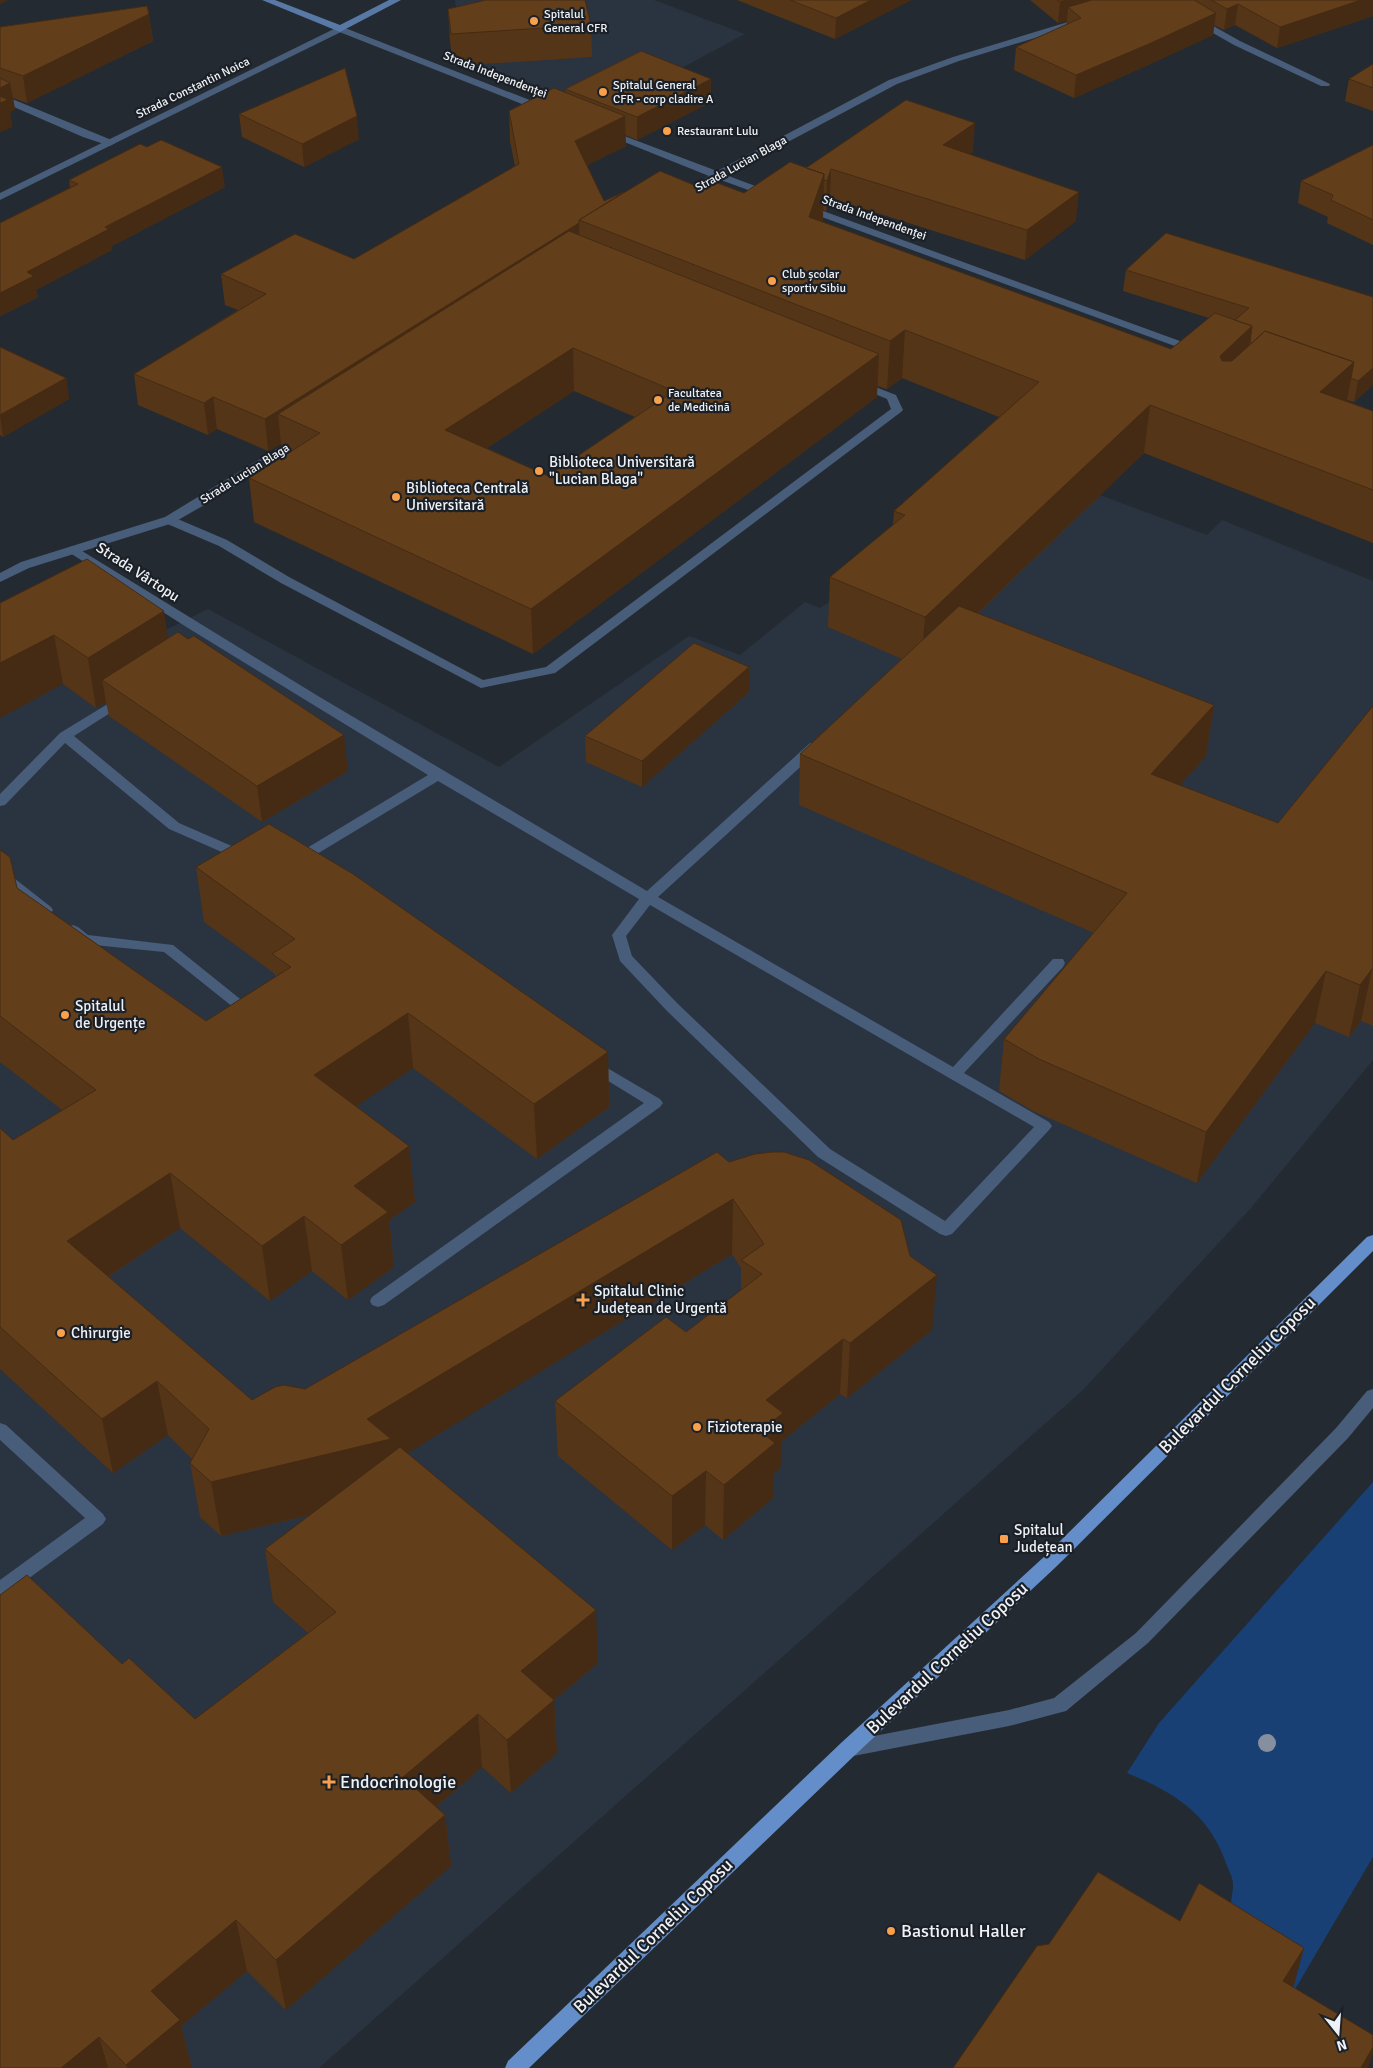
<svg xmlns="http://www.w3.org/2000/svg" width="1373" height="2068" font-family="Signika,sans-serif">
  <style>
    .built { fill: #2a3340 }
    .green { fill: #184075 }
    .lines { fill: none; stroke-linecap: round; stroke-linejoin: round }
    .service { fill: #485d79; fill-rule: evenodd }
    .minor { fill: #485d79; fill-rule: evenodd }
    .tertiary { fill: #485d79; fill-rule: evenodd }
    .secondary { fill: #5879a6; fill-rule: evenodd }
    .primary { fill: #648ec9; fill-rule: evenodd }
    .tree { fill: #858f9d }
    .wall { fill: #553517; fill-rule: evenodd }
    .shaded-wall { fill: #452b13 }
    .building { fill: #633e1b; stroke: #452b13; fill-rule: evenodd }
    .poi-dot { fill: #f8a04b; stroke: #1b2027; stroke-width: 2 }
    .labels { text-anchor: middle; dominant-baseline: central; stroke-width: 4.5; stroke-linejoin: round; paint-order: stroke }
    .far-poi-label { font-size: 12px; fill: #eef2f7; stroke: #1b2027; text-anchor: start }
    .far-street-label { font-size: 12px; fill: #eef2f7; stroke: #1b2027 }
    .poi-label { font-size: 15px; fill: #eef2f7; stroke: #1b2027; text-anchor: start }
    .street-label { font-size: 15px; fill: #eef2f7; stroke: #1b2027 }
    .near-street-label { font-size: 18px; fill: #eef2f7; stroke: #1b2027 }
    .near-poi-label { font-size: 18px; fill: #eef2f7; stroke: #1b2027; text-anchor: start }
  </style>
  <rect width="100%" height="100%" fill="#242a31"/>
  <!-- built -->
  <path class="built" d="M 455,0 L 654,0 L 745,34 L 596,114 L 464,61 Z
    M 1100,495 L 1207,535 L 1222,520 L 1373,581 L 1373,1060 L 1251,1208 L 1082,1391 L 319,2068 L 0,2068 L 0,617 L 143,641 L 208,609 L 499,767 L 689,636 L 740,655 L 805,602 L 820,608 L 891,560 Z"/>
  <!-- green -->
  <path class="green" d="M 1373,1482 L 1373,1857 L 1291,1996 L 1229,1915 C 1230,1905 1233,1894 1233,1884 C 1233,1878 1228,1869 1226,1863 C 1208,1812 1173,1792 1127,1773 L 1159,1723 Z"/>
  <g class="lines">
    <!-- service -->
    <path class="service" d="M 0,94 L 114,141 L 115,143 L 110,146 L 83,137 L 0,101 Z
      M 860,381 L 896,395 L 903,410 L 901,412 L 555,673 L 481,688 L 281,583 L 219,546 L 165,523 L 163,520 L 169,516 L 173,517 L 227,540 L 289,577 L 483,680 L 546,667 L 891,409 L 887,399 L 856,386 L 854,384 Z
      M 74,546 L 318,696 L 647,891 L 810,743 L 820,743 L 822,746 L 820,749 L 658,897 L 953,1067 L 1053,959 L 1063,959 L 1065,963 L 1063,967 L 964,1073 L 1049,1122 L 1052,1126 L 1049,1130 L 952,1234 L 946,1236 L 940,1234 L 818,1157 L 667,1011 L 620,961 L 612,935 L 639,899 L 438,781 L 302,863 L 292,863 L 290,860 L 292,857 L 428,775 L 188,628 L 70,553 L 68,550 L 70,547 ZM 650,905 L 1034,1127 L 945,1221 L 830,1149 L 677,1003 L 632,956 L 626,936 Z
      M 124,694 L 129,695 L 131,698 L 129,701 L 74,736 L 179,823 L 250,854 L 252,857 L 250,860 L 240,860 L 169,829 L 65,743 L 5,805 L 0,806 L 0,794 L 60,733 Z
      M 0,869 L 5,871 L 51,907 L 53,910 L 51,913 L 41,913 L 0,881 Z
      M 73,925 L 78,927 L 88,935 L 173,945 L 260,1015 L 258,1019 L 253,1020 L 248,1019 L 164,952 L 84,944 L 79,942 L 66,930 L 68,927 Z
      M 592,1059 L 660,1099 L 663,1103 L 660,1107 L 384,1305 L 378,1307 L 372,1305 L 370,1301 L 372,1297 L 644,1103 L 587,1068 L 584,1064 L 587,1060 Z
      M 1373,1389 L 1373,1408 L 1348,1438 L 1148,1643 L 1066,1711 L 1009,1726 L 848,1757 L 841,1755 L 839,1749 L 841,1743 L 848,1741 L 1009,1710 L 1054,1698 L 1136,1633 L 1336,1428 L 1367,1391 Z
      M 0,1423 L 6,1425 L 103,1514 L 106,1519 L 103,1524 L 6,1595 L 0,1597 L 0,1580 L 85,1518 L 0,1440 Z"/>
    <!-- minor -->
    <path class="minor" d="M 1155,0 L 1167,0 L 1240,41 L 1330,84 L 1329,86 L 1321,86 L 1234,45 Z
      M 1081,18 L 1086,21 L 1084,23 L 959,61 L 897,84 L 726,175 L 774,193 L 775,195 L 774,197 L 770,198 L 718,179 L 687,198 L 679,198 L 678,196 L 679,194 L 709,176 L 602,133 L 603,131 L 611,131 L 717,171 L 889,80 L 953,57 Z
      M 340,26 L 550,108 L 551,110 L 550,112 L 542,112 L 337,31 L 337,27 Z
      M 804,204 L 1199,348 L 1201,350 L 1199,352 L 1191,352 L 800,209 L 799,207 L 800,205 Z
      M 298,436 L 302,437 L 304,440 L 302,443 L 213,500 L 173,523 L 29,568 L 0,582 L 0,573 L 21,562 L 165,517 Z"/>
    <!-- tertiary -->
    <path class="tertiary" d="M 340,26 L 343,27 L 343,31 L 0,200 L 0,193 Z"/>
    <!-- secondary -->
    <path class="secondary" d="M 262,0 L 275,0 L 340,25 L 389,0 L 401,0 L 340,32 Z"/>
    <!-- primary -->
    <path class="primary" d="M 1373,1235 L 1373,1251 L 1058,1565 L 855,1755 L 529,2068 L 505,2068 L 508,2061 L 841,1743 L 1046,1555 L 1367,1237 Z"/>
  </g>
  <!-- trees -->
  <circle class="tree" cx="1267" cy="1743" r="9"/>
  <!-- wall -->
  <path class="wall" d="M 482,0 L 585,0 L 591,25 L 592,57 L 453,66 L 450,41 L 448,9 L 482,1 Z
    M 737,0 L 911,0 L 835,39 Z
    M 1030,0 L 1373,0 L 1373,16 L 1277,48 L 1235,25 L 1224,30 L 1214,25 L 1213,35 L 1148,65 L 1074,98 L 1014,70 L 1016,47 L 1066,25 L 1067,21 L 1058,23 Z
    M 149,14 L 153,41 L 27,103 L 13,98 L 15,109 L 10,112 L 12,127 L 0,132 L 0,27 Z
    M 1373,64 L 1373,111 L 1345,101 L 1349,79 Z
    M 565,89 L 711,102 L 637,140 L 625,135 L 626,146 L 587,165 L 604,201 L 701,188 L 744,193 L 806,168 L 973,152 L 970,154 L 1076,221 L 1025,260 L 830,198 L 826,211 L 823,210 L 822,222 L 1171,349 L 1209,318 L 1123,291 L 1126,270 L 1166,233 L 1373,385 L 1354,402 L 1347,400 L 1347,401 L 1373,411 L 1373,543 L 1144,453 L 978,613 L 1214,705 L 1206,756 L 1180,785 L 1278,823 L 1373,706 L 1373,1026 L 1361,1021 L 1349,1037 L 1315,1023 L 1197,1183 L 1033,1111 L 999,1091 L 1004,1039 L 1094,933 L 799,805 L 800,754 L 902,659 L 828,627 L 830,577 L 893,525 L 894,511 L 999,417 L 902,378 L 887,389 L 877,386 L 877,397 L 533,654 L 254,522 L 249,478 L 282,457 L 281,444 L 268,451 L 217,429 L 208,435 L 138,405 L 134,374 L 238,310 L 225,305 L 221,274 L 354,259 L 515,166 L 510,141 L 509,111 L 566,93 ZM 574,391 L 635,417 L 548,476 L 487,448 Z
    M 239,114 L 359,139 L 304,167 L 242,137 Z
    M 1373,145 L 1373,245 L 1327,223 L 1328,217 L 1298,203 L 1301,181 Z
    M 69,180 L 225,187 L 112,246 L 112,250 L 36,290 L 38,297 L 0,316 L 0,223 L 70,188 Z
    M 0,347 L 66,378 L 69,399 L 3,437 L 0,435 Z
    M 0,603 L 168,638 L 348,771 L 262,822 L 109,716 L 106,702 L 96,708 L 63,684 Z
    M 749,692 L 642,787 L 586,762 L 585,736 Z
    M 0,850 L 17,888 L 206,1021 L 275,978 L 275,974 L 204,922 L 196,867 L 608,1052 L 609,1107 L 537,1159 L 413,1068 L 356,1106 L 409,1146 L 415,1202 L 389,1220 L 394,1267 L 348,1300 L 312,1271 L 270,1301 L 180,1228 L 108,1277 L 252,1400 L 305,1389 L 729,1162 L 910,1256 L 932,1330 L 847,1398 L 840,1394 L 782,1441 L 781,1467 L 774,1473 L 773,1498 L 723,1540 L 705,1525 L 672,1550 L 558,1456 L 555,1401 L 686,1332 L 741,1290 L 741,1268 L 732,1254 L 407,1453 L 598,1663 L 554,1700 L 557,1753 L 511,1793 L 482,1767 L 436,1807 L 445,1815 L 451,1866 L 286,2010 L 247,1971 L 181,2026 L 192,2068 L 0,2068 L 122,1664 L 195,1719 L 308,1633 L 273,1602 L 265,1549 L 310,1515 L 221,1536 L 200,1517 L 190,1463 L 192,1459 L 168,1435 L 113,1473 L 0,1369 L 0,1128 L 13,1140 L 62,1110 L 0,1062 Z"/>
  <!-- shaded-wall -->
  <path class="shaded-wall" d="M 0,0 L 8,0 L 0,4 Z
    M 871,0 L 911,0 L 835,39 L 836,18 Z
    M 1068,0 L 1135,0 L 1068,7 L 1067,21 L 1058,23 L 1060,2 Z
    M 1361,0 L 1373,0 L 1373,16 L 1277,48 L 1280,27 Z
    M 1238,4 L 1235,25 L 1224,30 L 1227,9 Z
    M 1216,13 L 1213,35 L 1148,65 L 1074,98 L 1076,75 Z
    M 149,14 L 153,41 L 27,103 L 23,76 Z
    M 711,79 L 711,102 L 637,140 L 637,117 Z
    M 10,83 L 15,109 L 10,112 L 12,127 L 0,132 L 0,88 Z
    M 357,116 L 359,139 L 304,167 L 302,144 Z
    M 625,116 L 626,146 L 576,171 L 575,141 Z
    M 975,123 L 973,152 L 941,174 L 943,145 Z
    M 222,167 L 225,187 L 112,246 L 112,250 L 36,290 L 38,297 L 0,316 L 0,293 L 27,272 L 105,227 Z
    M 831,169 L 830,198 L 826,211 L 827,181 Z
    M 824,174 L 823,220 L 808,265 L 809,217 Z
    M 1079,192 L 1076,221 L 1025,260 L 1027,230 Z
    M 579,223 L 580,254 L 278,414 L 281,444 L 268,451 L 265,419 Z
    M 1252,326 L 1245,374 L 1213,405 L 1220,356 Z
    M 905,330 L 902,378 L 887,389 L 890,341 Z
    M 573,348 L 574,391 L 448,473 L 445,430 Z
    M 879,354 L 877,397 L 533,654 L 531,609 Z
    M 1354,362 L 1345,411 L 1320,392 Z
    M 1373,368 L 1373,385 L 1354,402 L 1358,381 Z
    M 66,378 L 69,399 L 3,437 L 0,415 Z
    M 213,397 L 217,429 L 208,435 L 204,403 Z
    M 1150,405 L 1144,453 L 921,667 L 925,617 Z
    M 164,611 L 171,660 L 102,680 L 106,702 L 96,708 L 88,658 Z
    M 54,635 L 63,684 L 0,718 L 0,663 Z
    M 749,667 L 749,692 L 642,787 L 642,761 Z
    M 1214,705 L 1206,756 L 1144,825 L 1151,774 Z
    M 344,735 L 348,771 L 262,822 L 257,786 Z
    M 1372,969 L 1361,1021 L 1349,1037 L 1360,985 Z
    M 1326,971 L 1315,1023 L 1197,1183 L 1206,1132 Z
    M 408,1013 L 413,1068 L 321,1130 L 314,1075 Z
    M 608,1052 L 609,1107 L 537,1159 L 534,1104 Z
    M 409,1146 L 415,1202 L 389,1220 L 394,1267 L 348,1300 L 341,1245 L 354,1186 Z
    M 170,1173 L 180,1228 L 79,1296 L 67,1241 Z
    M 733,1199 L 732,1254 L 393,1462 L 397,1494 L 221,1536 L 211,1482 L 367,1419 Z
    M 304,1216 L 312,1271 L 270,1301 L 262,1246 Z
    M 937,1275 L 932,1330 L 847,1398 L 850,1343 Z
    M 843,1339 L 840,1394 L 782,1441 L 781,1467 L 774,1473 L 773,1498 L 723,1540 L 724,1485 L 760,1431 L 766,1400 Z
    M 157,1381 L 168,1435 L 113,1473 L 102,1419 Z
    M 706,1471 L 705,1525 L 672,1550 L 672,1496 Z
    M 596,1610 L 598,1663 L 525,1724 L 521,1671 Z
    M 554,1700 L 557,1753 L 511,1793 L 507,1740 Z
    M 478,1714 L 482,1767 L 410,1829 L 403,1777 Z
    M 445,1815 L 451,1866 L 286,2010 L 276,1960 Z
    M 236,1920 L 247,1971 L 181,2026 L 192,2068 L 127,2068 L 126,2065 L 151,1991 Z
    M 1304,1948 L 1291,1996 L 1283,1981 Z
    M 99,2037 L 108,2068 L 61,2068 Z
    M 1373,2047 L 1373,2053 L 1368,2068 L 1361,2068 Z"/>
  <!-- building -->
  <path class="building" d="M 486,0 L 585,0 L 591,25 L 451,34 L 448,9 Z
    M 790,0 L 871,0 L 836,18 Z
    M 1057,0 L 1068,0 L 1060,2 Z
    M 1092,0 L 1194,0 L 1216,13 L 1151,43 L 1076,75 L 1016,47 L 1081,18 L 1068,7 Z
    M 1211,0 L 1361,0 L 1280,27 L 1238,4 L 1227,9 Z
    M 147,6 L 149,14 L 23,76 L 0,68 L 0,27 Z
    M 641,51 L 711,79 L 637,117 L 565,89 Z
    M 1373,64 L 1373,88 L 1349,79 Z
    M 345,68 L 357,116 L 302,144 L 239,114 Z
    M 0,78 L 10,83 L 0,88 Z
    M 554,88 L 625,116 L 575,141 L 604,201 L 624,192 L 579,220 L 579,223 L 265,419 L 213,397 L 204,403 L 134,374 L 266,294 L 221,274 L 295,234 L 354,259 L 519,164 L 509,111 Z
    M 0,96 L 8,100 L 0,103 Z
    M 906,100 L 975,123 L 943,145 L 1079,192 L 1027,230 L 831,169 L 827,181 L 824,180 L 824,174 L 806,168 Z
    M 161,140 L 222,167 L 105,227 L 109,229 L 27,272 L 34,276 L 0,293 L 0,223 L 78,184 L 69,180 L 140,144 L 147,147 Z
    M 1373,145 L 1373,220 L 1331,200 L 1333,195 L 1301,181 Z
    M 790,162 L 824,174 L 809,217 L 1171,349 L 1215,313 L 1252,326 L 1220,356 L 1222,361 L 1232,361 L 1265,331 L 1354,362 L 1320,392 L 1373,411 L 1373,490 L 1150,405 L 925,617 L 830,577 L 905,515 L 894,511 L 1039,382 L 905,330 L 890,341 L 579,220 L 660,171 L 701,188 L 712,181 L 744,193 Z
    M 569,231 L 879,354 L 531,609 L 249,478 L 320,433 L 278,414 ZM 573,348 L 674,391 L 548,476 L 445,430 Z
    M 1166,233 L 1373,297 L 1373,368 L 1358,381 L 1351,378 L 1354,362 L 1265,331 L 1252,343 L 1250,342 L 1252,326 L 1235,320 L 1249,308 L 1126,270 Z
    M 0,347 L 66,378 L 0,415 Z
    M 87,559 L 164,611 L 88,658 L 54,635 L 0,663 L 0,603 Z
    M 959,606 L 1214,705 L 1151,774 L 1278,823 L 1373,706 L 1373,969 L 1372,969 L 1360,985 L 1326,971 L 1206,1132 L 1039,1059 L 1004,1039 L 1127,893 L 800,754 Z
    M 178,632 L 188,639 L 194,636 L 344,735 L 257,786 L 102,680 Z
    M 694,643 L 749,667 L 642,761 L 585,736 Z
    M 269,824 L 353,874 L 608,1052 L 534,1104 L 408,1013 L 314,1075 L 409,1146 L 354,1186 L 388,1212 L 341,1245 L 304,1216 L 262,1246 L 170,1173 L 67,1241 L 252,1400 L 275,1387 L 284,1385 L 305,1389 L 717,1152 L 729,1162 L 755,1154 L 772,1152 L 784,1152 L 809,1160 L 901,1220 L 910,1256 L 937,1275 L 850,1343 L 843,1339 L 766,1400 L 783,1413 L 760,1431 L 775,1443 L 724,1485 L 706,1471 L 672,1496 L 555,1401 L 666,1317 L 686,1332 L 762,1274 L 741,1260 L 764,1244 L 733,1199 L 367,1419 L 391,1439 L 211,1482 L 190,1463 L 209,1429 L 157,1381 L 102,1419 L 0,1327 L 0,1128 L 13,1140 L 96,1090 L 0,1016 L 0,850 L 10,857 L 17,888 L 206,1021 L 291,967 L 272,954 L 295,939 L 196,867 Z
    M 400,1447 L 596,1610 L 521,1671 L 554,1700 L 507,1740 L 478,1714 L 403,1777 L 445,1815 L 276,1960 L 236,1920 L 151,1991 L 180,2020 L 126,2065 L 99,2037 L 61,2068 L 0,2068 L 0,1595 L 27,1575 L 122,1664 L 129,1658 L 195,1719 L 336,1612 L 265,1549 Z
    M 1098,1872 L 1180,1921 L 1199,1883 L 1304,1948 L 1283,1981 L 1373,2035 L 1373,2047 L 1361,2068 L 953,2068 L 1037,1946 L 1049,1944 Z"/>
  <!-- markers -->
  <g class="poi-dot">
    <circle cx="534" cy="21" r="5"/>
    <circle cx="603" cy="92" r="5"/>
    <circle cx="667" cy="131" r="5"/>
    <circle cx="772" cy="281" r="5"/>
    <circle cx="658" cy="400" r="5"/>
    <circle cx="539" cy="471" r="5"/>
    <circle cx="396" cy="497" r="5"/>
    <circle cx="65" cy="1015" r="5"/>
    <path d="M580.5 1292.5h5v5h5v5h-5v5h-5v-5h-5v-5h5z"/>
    <circle cx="61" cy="1333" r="5"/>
    <circle cx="697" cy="1427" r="5"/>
    <rect x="999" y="1534" width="10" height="10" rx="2.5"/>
    <path d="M326.5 1774.5h5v5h5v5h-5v5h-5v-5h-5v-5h5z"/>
    <circle cx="891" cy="1931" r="5"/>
  </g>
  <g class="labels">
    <!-- far-poi labels -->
    <g class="far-poi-label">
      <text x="544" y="14">Spitalul<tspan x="544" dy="14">General CFR</tspan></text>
      <text x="613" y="85">Spitalul General<tspan x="613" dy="14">CFR - corp cladire A</tspan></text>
      <text x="677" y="131">Restaurant Lulu</text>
      <text x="782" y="274">Club școlar<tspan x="782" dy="14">sportiv Sibiu</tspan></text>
      <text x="668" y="393">Facultatea<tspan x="668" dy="14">de Medicină</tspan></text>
    </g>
    <!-- far-street labels -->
    <g class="far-street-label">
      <text transform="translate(495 75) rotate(21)">Strada Independenței</text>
      <text transform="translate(193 88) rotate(-26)">Strada Constantin Noica</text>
      <text transform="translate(741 164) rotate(-29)">Strada Lucian Blaga</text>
      <text transform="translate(874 218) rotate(20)">Strada Independenței</text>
      <text transform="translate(245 474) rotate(-32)">Strada Lucian Blaga</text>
    </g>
    <!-- poi labels -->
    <g class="poi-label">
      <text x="549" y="462">Biblioteca Universitară<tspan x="549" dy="17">"Lucian Blaga"</tspan></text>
      <text x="406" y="488">Biblioteca Centrală<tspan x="406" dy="17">Universitară</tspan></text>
      <text x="75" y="1006">Spitalul<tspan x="75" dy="17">de Urgențe</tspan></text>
      <text x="594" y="1291">Spitalul Clinic<tspan x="594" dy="17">Județean de Urgentă</tspan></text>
      <text x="71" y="1333">Chirurgie</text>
      <text x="707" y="1427">Fizioterapie</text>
      <text x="1014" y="1530">Spitalul<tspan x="1014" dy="17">Județean</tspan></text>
    </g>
    <!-- street labels -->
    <g class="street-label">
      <text transform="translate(138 572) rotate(33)">Strada Vârtopu</text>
    </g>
    <!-- near-street labels -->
    <g class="near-street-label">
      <text transform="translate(1237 1375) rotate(-45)">Bulevardul Corneliu Coposu</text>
      <text transform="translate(947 1658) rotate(-43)">Bulevardul Corneliu Coposu</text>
      <text transform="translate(653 1936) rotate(-44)">Bulevardul Corneliu Coposu</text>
    </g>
    <!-- near-poi labels -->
    <g class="near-poi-label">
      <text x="340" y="1782">Endocrinologie</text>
      <text x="901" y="1931">Bastionul Haller</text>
    </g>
  </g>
  <!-- north arrow -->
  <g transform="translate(1338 2033) rotate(163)" stroke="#1b2027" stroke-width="4" paint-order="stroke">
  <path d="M0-4L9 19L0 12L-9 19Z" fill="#eef2f7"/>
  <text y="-8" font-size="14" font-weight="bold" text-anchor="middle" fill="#eef2f7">N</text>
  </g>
</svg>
